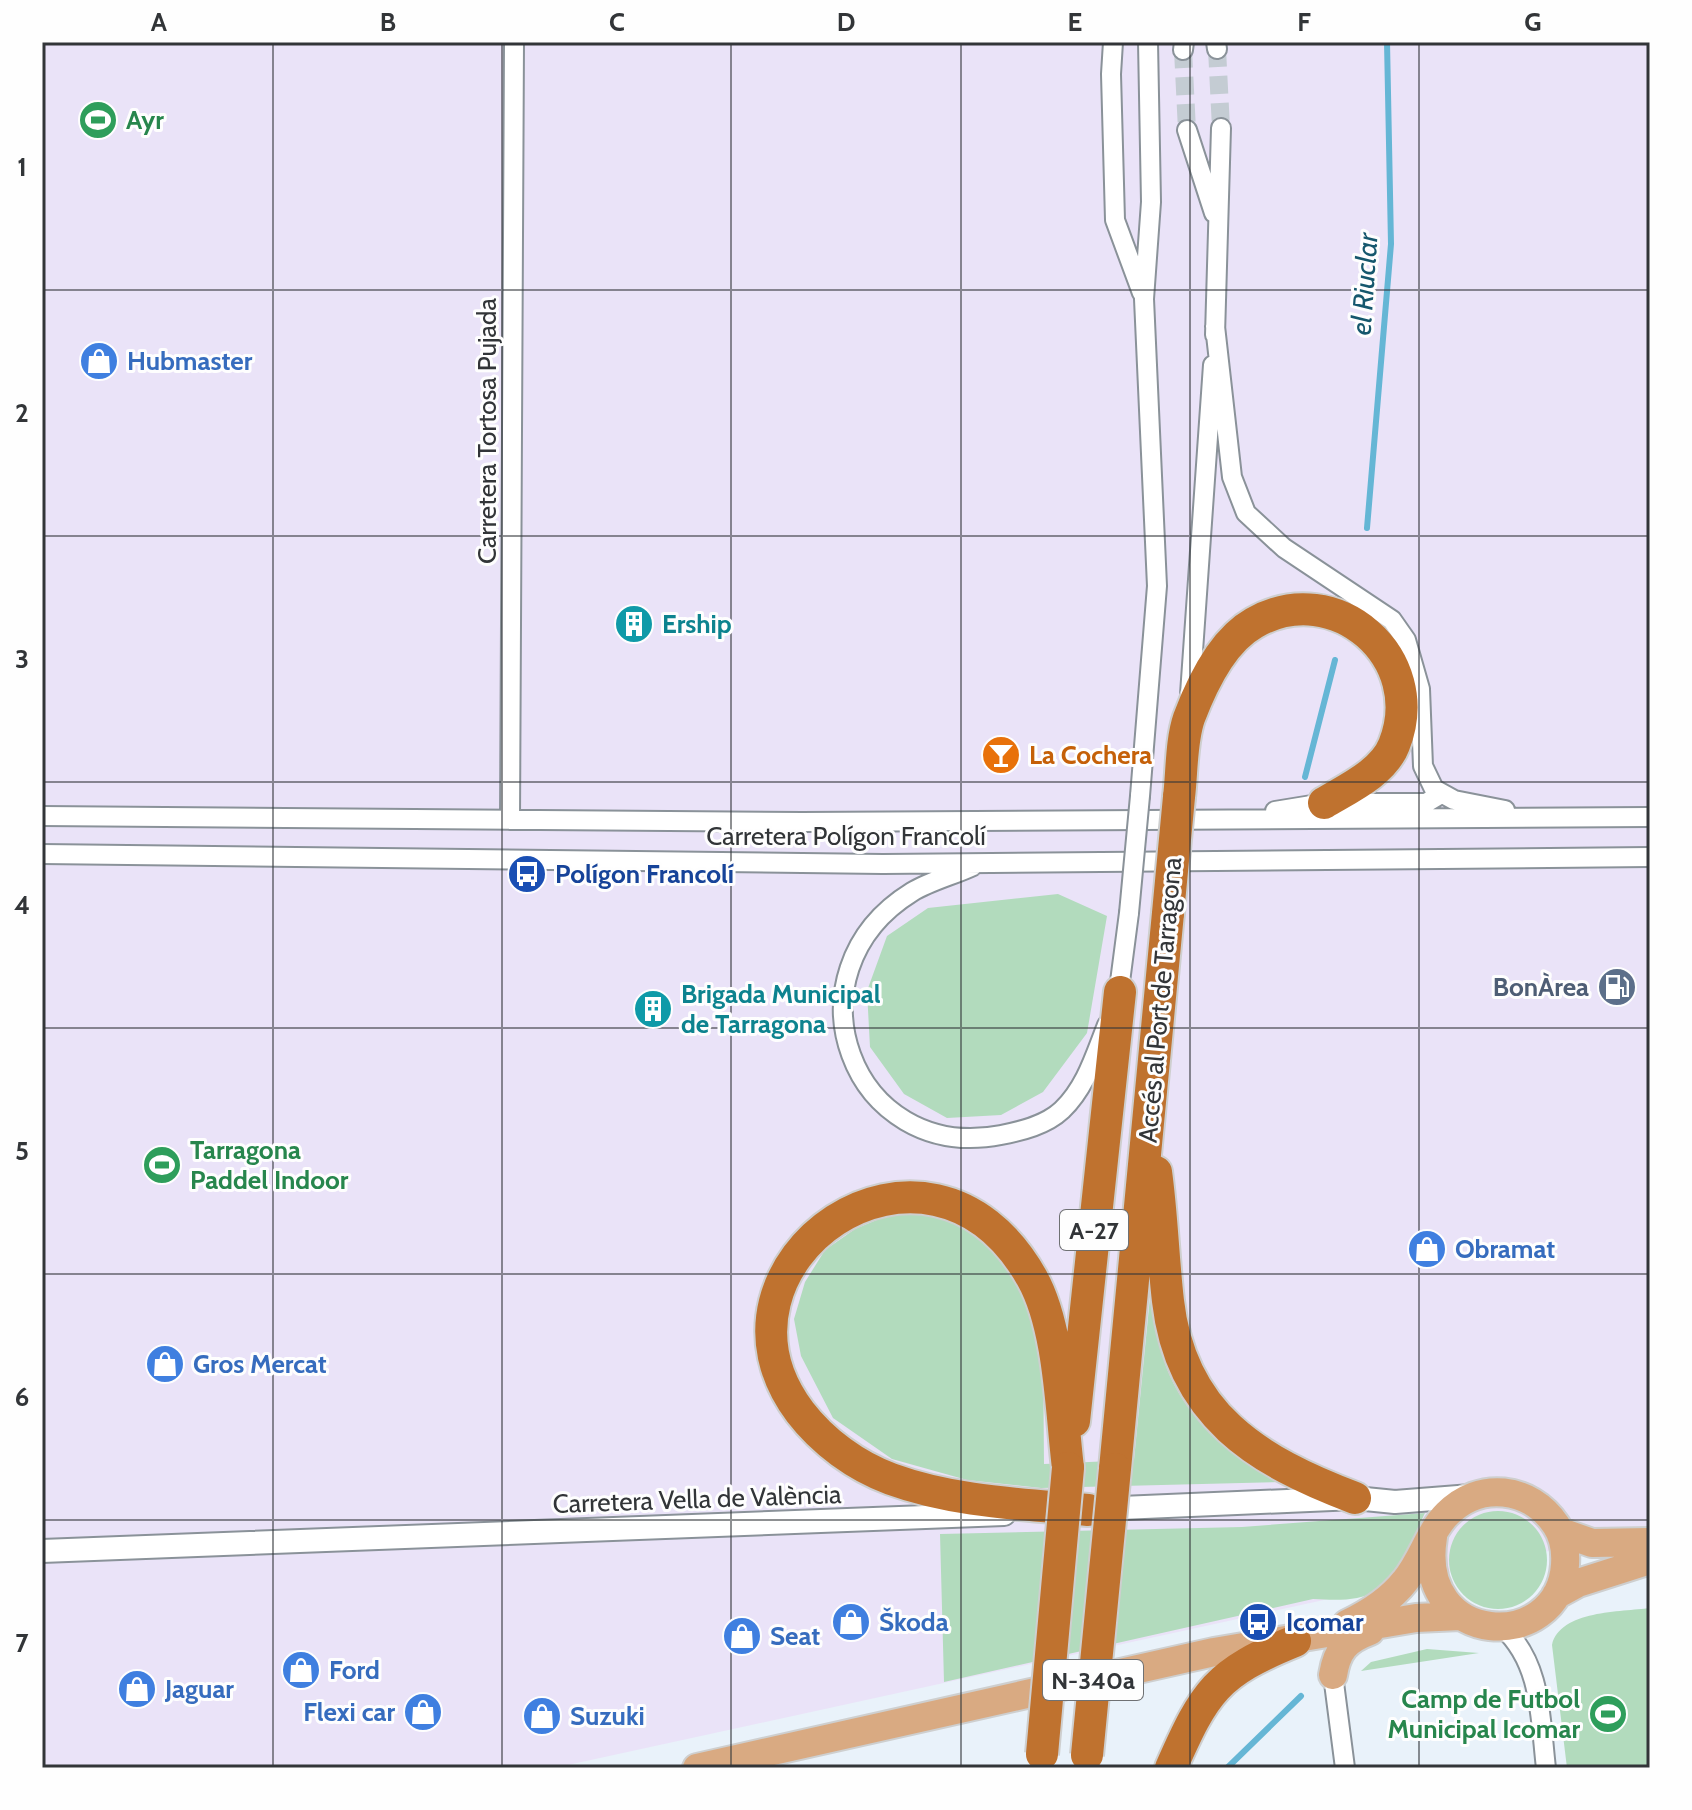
<svg xmlns="http://www.w3.org/2000/svg" width="1692" height="1810" font-family="Cabin,sans-serif">
  <style>
    .industrial { fill: #eae3f8 }
    .green { fill: #b2dbbd }
    .lines { fill: none; stroke-linecap: round; stroke-linejoin: round }
    .stream { stroke: #65b6d5; stroke-width: 6 }
    .minor-tunnel { stroke: #c4ccd3; stroke-width: 18; stroke-dasharray: 18 9; stroke-linecap: butt }
    .minor-casing { stroke: #8a9299; stroke-width: 22 }
    .tertiary-casing { stroke: #8a9299; stroke-width: 26 }
    .primary-casing { stroke: #cecfcf; stroke-width: 32 }
    .motorway-casing { stroke: #cecfcf; stroke-width: 36 }
    .minor { stroke: #fff; stroke-width: 18 }
    .tertiary { stroke: #fff; stroke-width: 22 }
    .primary { stroke: #d9aa82; stroke-width: 28 }
    .motorway { stroke: #bf722f; stroke-width: 32 }
    .minor-bridge-casing { stroke: #8a9299; stroke-width: 22; stroke-linecap: butt }
    .motorway-bridge-casing { stroke: #cecfcf; stroke-width: 36; stroke-linecap: butt }
    .minor-bridge { stroke: #fff; stroke-width: 18 }
    .motorway-bridge { stroke: #bf722f; stroke-width: 32 }
    .grid { fill: none; stroke: #323538; stroke-width: 2; stroke-opacity: 0.55 }
    .labels { text-anchor: middle; dominant-baseline: central; stroke-width: 6; stroke-linejoin: round; paint-order: stroke }
    .shield { fill: #fefefe; stroke: #6f7173; stroke-width: 2 }
    .shield-label { font-size: 24px; font-weight: bold; fill: #323538 }
    .leisure-label { font-size: 26px; font-weight: bold; fill: #27864d; stroke: #fefefe; text-anchor: start }
    .shop-label { font-size: 26px; font-weight: bold; fill: #366cbe; stroke: #fefefe; text-anchor: start }
    .street-label { font-size: 26px; fill: #323538; stroke: #fefefe }
    .culture-label { font-size: 26px; font-weight: bold; fill: #0d838f; stroke: #fefefe; text-anchor: start }
    .food-label { font-size: 26px; font-weight: bold; fill: #c56008; stroke: #fefefe; text-anchor: start }
    .transit-label { font-size: 26px; font-weight: bold; fill: #164399; stroke: #fefefe; text-anchor: start }
    .service-label { font-size: 26px; font-weight: bold; fill: #4e5e75; stroke: #fefefe; text-anchor: end }
    .water-label { font-size: 28px; font-style: italic; fill: #15576d; stroke: #fefefe }
    .neatline { fill: none; stroke: #323538; stroke-width: 3 }
    .grid-label { font-size: 26px; text-anchor: middle; font-weight: bold; fill: #323538 }
  </style>
  <rect width="100%" height="100%" fill="#e9f2fa"/>
  <!-- industrial -->
  <path class="industrial" d="M 42,42 L 1650,42 L 1650,1529 L 554,1768 L 42,1768 Z"/>
  <!-- green -->
  <path class="green" d="M 1058,894 L 1107,916 L 1087,1033 L 1043,1092 L 1001,1115 L 947,1118 L 904,1094 L 870,1047 L 867,991 L 887,936 L 928,908 Z
    M 926,1213 L 961,1225 L 996,1250 L 1022,1289 L 1043,1346 L 1044,1464 L 1134,1460 L 1150,1297 C 1157,1322 1159,1353 1170,1376 C 1192,1425 1236,1459 1282,1482 L 1041,1488 L 967,1480 L 892,1459 L 833,1418 L 801,1356 L 794,1319 L 805,1282 L 825,1250 L 855,1229 L 891,1214 Z
    M1449 1560a49 49 0 1 1 98 0a49 49 0 1 1-98 0Z
    M 1425,1513 C 1418,1526 1416,1541 1408,1554 C 1383,1599 1360,1602 1313,1599 L 944,1682 L 940,1534 L 1242,1527 Z
    M 1650,1608 L 1650,1768 L 1567,1768 L 1552,1645 C 1560,1610 1621,1612 1650,1608 Z
    M 1427,1649 L 1479,1653 L 1361,1671 L 1371,1662 Z"/>
  <g class="lines">
    <!-- stream -->
    <path class="stream" d="M 1367,528 L 1391,244 L 1387,42
      M 1305,777 L 1335,660
      M 1227,1768 L 1301,1696"/>
    <!-- minor-tunnel -->
    <path class="minor-tunnel" d="M 1217,49 L 1221,128
      M 1183,50 L 1187,130"/>
    <defs>
      <path id="minor" d="M 1113,42 L 1111,74 L 1115,220 L 1142,293
        M 1216,42 L 1217,49
        M 1183,50 L 1184,42
        M 1187,130 L 1214,213
        M 1215,326 L 1232,477 L 1246,513 L 1284,548 L 1392,620 L 1406,640 L 1420,689 L 1423,766 L 1434,789 L 1454,800 L 1505,810
        M 1215,335 L 1221,128
        M 1190,694 L 1213,365
        M 1140,796 L 1157,586 L 1144,299 L 1151,202 L 1148,42
        M 1275,811 L 1324,803 L 1426,803 L 1441,794
        M 42,816 L 802,822 L 1650,817
        M 510,820 L 514,42
        M 42,854 L 883,864 L 1650,857
        M 973,866 C 954,875 930,881 912,892 C 781,973 851,1164 1001,1135 C 1022,1131 1046,1125 1062,1110 C 1086,1087 1095,1055 1107,1025
        M 1118,997 L 1129,913
        M 1502,1627 C 1542,1663 1540,1718 1546,1768
        M 1333,1675 L 1345,1768"/>
      <path id="tertiary" d="M 1098,1509 L 1355,1498 L 1395,1502 L 1471,1496
        M 42,1551 L 1004,1514"/>
      <path id="primary" d="M 1561,1532 L 1592,1543 L 1650,1542
        M 1556,1595 L 1578,1583 L 1650,1560
        M 1347,1624 C 1368,1614 1390,1600 1405,1581 C 1422,1561 1429,1532 1447,1514 C 1479,1481 1530,1486 1556,1525 C 1564,1537 1566,1551 1565,1565 C 1559,1654 1415,1648 1433,1537
        M 1333,1675 C 1337,1650 1346,1640 1370,1631
        M 697,1768 L 1214,1652 L 1416,1618 L 1460,1616"/>
      <path id="motorway" d="M 1179,797 C 1182,773 1181,741 1189,718 C 1201,686 1222,641 1254,623 C 1335,576 1429,658 1394,745 C 1383,773 1347,789 1324,803
        M 1156,1172 C 1162,1215 1163,1258 1168,1301 C 1181,1415 1257,1461 1355,1498
        M 1074,1421 L 1120,992
        M 1068,1468 C 1061,1411 1060,1328 1032,1278 C 928,1093 689,1264 800,1412 C 823,1442 856,1466 891,1479 C 954,1502 1022,1504 1088,1510
        M 1115,1469 L 1168,913
        M 1171,1768 C 1205,1691 1216,1673 1295,1641"/>
    </defs>
    <!-- minor casing -->
    <use href="#minor" class="minor-casing"/>
    <!-- tertiary casing -->
    <use href="#tertiary" class="tertiary-casing"/>
    <!-- primary casing -->
    <use href="#primary" class="primary-casing"/>
    <!-- motorway casing -->
    <use href="#motorway" class="motorway-casing"/>
    <!-- minor -->
    <use href="#minor" class="minor"/>
    <!-- tertiary -->
    <use href="#tertiary" class="tertiary"/>
    <!-- primary -->
    <use href="#primary" class="primary"/>
    <!-- motorway -->
    <use href="#motorway" class="motorway"/>
    <defs>
      <path id="minor-bridge" d="M 1129,913 L 1140,796"/>
      <path id="motorway-bridge" d="M 1168,913 L 1179,797
        M 1042,1754 L 1068,1468
        M 1087,1755 L 1115,1469"/>
    </defs>
    <!-- minor-bridge casing -->
    <use href="#minor-bridge" class="minor-bridge-casing"/>
    <!-- motorway-bridge casing -->
    <use href="#motorway-bridge" class="motorway-bridge-casing"/>
    <!-- minor-bridge -->
    <use href="#minor-bridge" class="minor-bridge"/>
    <!-- motorway-bridge -->
    <use href="#motorway-bridge" class="motorway-bridge"/>
  </g>
  <!-- grid -->
  <path class="grid" d="M 273,42 L 273,1768M 502,42 L 502,1768M 731,42 L 731,1768M 961,42 L 961,1768M 1190,42 L 1190,1768M 1419,42 L 1419,1768M 42,290 L 1650,290M 42,536 L 1650,536M 42,782 L 1650,782M 42,1028 L 1650,1028M 42,1274 L 1650,1274M 42,1520 L 1650,1520"/>
  <!-- icons -->
  <defs>
    <symbol id="stadium-disc" viewBox="-11 -11 22 22"><circle r="9.5" fill="#2e9e5b" stroke="#fefefe"/><path d="M0-5a6.5 5 0 1 0 0 10a6.5 5 0 1 0 0-10ZM-3.5-1.8h7v3.6h-7Z" fill="#fff"/></symbol>
    <symbol id="shop-disc" viewBox="-11 -11 22 22"><circle r="9.5" fill="#3f7fe0" stroke="#fefefe"/><path d="M-5-2.5h2.3a2.7 3.5 0 0 1 5.4 0H5L5.5 6h-11ZM-1.5-2.5h3a1.5 2.3 0 0 0-3 0Z" fill="#fff"/></symbol>
    <symbol id="building-disc" viewBox="-11 -11 22 22"><circle r="9.5" fill="#0f9aa8" stroke="#fefefe"/><path d="M-4-6H4V6H1V3H-1V6H-4ZM-2.5-4.3h1.7v1.8h-1.7ZM.8-4.3h1.7v1.8H.8ZM-2.5-1h1.7V.8h-1.7ZM.8-1h1.7V.8H.8Z" fill="#fff"/></symbol>
    <symbol id="bar-disc" viewBox="-11 -11 22 22"><circle r="9.5" fill="#e8710a" stroke="#fefefe"/><path d="M-6-5H6L.8 .8V4.5H3.5V6h-7V4.5H-.8V.8Z" fill="#fff"/></symbol>
    <symbol id="bus-disc" viewBox="-11 -11 22 22"><circle r="9.5" fill="#1a4fb4" stroke="#fefefe"/><path d="M-5-6H5V4H4V6H2V4H-2V6H-4V4H-5ZM-3.5-4V0h7V-4ZM-3.5 1.2v1.5H-2V1.2ZM2 1.2v1.5H3.5V1.2Z" fill="#fff"/></symbol>
    <symbol id="fuel-disc" viewBox="-11 -11 22 22"><circle r="9.5" fill="#5c6f8a" stroke="#fefefe"/><path d="M-5.5-6h7V0h2V4h1.3V-2.5L3-4.5l.8-.8L6-3V5H2.5V1h-1V6h-7ZM-4.2-4.7v3.2H.2V-4.7Z" fill="#fff"/></symbol>
  </defs>
  <g fill-rule="evenodd">
    <use href="#stadium-disc" x="76" y="98" width="44" height="44"/>
    <use href="#shop-disc" x="77" y="339" width="44" height="44"/>
    <use href="#building-disc" x="612" y="602" width="44" height="44"/>
    <use href="#bar-disc" x="979" y="733" width="44" height="44"/>
    <use href="#bus-disc" x="505" y="852" width="44" height="44"/>
    <use href="#fuel-disc" x="1595" y="965" width="44" height="44"/>
    <use href="#building-disc" x="631" y="987" width="44" height="44"/>
    <use href="#stadium-disc" x="140" y="1143" width="44" height="44"/>
    <use href="#shop-disc" x="1405" y="1227" width="44" height="44"/>
    <use href="#shop-disc" x="143" y="1342" width="44" height="44"/>
    <use href="#shop-disc" x="829" y="1600" width="44" height="44"/>
    <use href="#bus-disc" x="1236" y="1600" width="44" height="44"/>
    <use href="#shop-disc" x="720" y="1614" width="44" height="44"/>
    <use href="#shop-disc" x="279" y="1648" width="44" height="44"/>
    <use href="#shop-disc" x="115" y="1667" width="44" height="44"/>
    <use href="#shop-disc" x="401" y="1690" width="44" height="44"/>
    <use href="#stadium-disc" x="1586" y="1692" width="44" height="44"/>
    <use href="#shop-disc" x="520" y="1694" width="44" height="44"/>
  </g>
  <g class="labels">
    <!-- shield labels -->
    <g class="shield">
      <rect x="1060" y="1210" width="68" height="40" rx="6"/>
      <rect x="1043" y="1660" width="100" height="40" rx="6"/>
    </g>
    <g class="shield-label">
      <text x="1094" y="1230">A-27</text>
      <text x="1093" y="1680">N-340a</text>
    </g>
    <!-- leisure labels -->
    <g class="leisure-label">
      <text x="126" y="120">Ayr</text>
      <text x="190" y="1150">Tarragona<tspan x="190" dy="30">Paddel Indoor</tspan></text>
      <text x="1580" y="1699" text-anchor="end">Camp de Futbol<tspan x="1580" dy="30">Municipal Icomar</tspan></text>
    </g>
    <!-- shop labels -->
    <g class="shop-label">
      <text x="127" y="361">Hubmaster</text>
      <text x="1455" y="1249">Obramat</text>
      <text x="193" y="1364">Gros Mercat</text>
      <text x="879" y="1622">Škoda</text>
      <text x="770" y="1636">Seat</text>
      <text x="329" y="1670">Ford</text>
      <text x="165" y="1689">Jaguar</text>
      <text x="395" y="1712" text-anchor="end">Flexi car</text>
      <text x="570" y="1716">Suzuki</text>
    </g>
    <!-- street labels -->
    <g class="street-label">
      <text transform="translate(487 431) rotate(-90)">Carretera Tortosa Pujada</text>
      <text x="846" y="836">Carretera Polígon Francolí</text>
      <text transform="translate(1160 1000) rotate(-85)">Accés al Port de Tarragona</text>
      <text transform="translate(697 1499) rotate(-2)">Carretera Vella de València</text>
    </g>
    <!-- culture labels -->
    <g class="culture-label">
      <text x="662" y="624">Ership</text>
      <text x="681" y="994">Brigada Municipal<tspan x="681" dy="30">de Tarragona</tspan></text>
    </g>
    <!-- food labels -->
    <g class="food-label">
      <text x="1029" y="755">La Cochera</text>
    </g>
    <!-- transit labels -->
    <g class="transit-label">
      <text x="555" y="874">Polígon Francolí</text>
      <text x="1286" y="1622">Icomar</text>
    </g>
    <!-- service labels -->
    <g class="service-label">
      <text x="1589" y="987">BonÀrea</text>
    </g>
    <!-- water labels -->
    <g class="water-label">
      <text transform="translate(1364 284) rotate(-86)">el Riuclar</text>
    </g>
  </g>
  <!-- border -->
  <rect width="1692" height="1810" fill="none" stroke="#fefefe" stroke-width="88"/>
  <rect x="44" y="44" width="1604" height="1722" class="neatline"/>
  <g class="grid-label">
    <text x="159" y="31">A</text>
    <text x="388" y="31">B</text>
    <text x="617" y="31">C</text>
    <text x="846" y="31">D</text>
    <text x="1075" y="31">E</text>
    <text x="1304" y="31">F</text>
    <text x="1533" y="31">G</text>
    <text x="22" y="176">1</text>
    <text x="22" y="422">2</text>
    <text x="22" y="668">3</text>
    <text x="22" y="914">4</text>
    <text x="22" y="1160">5</text>
    <text x="22" y="1406">6</text>
    <text x="22" y="1652">7</text>
  </g>
</svg>
